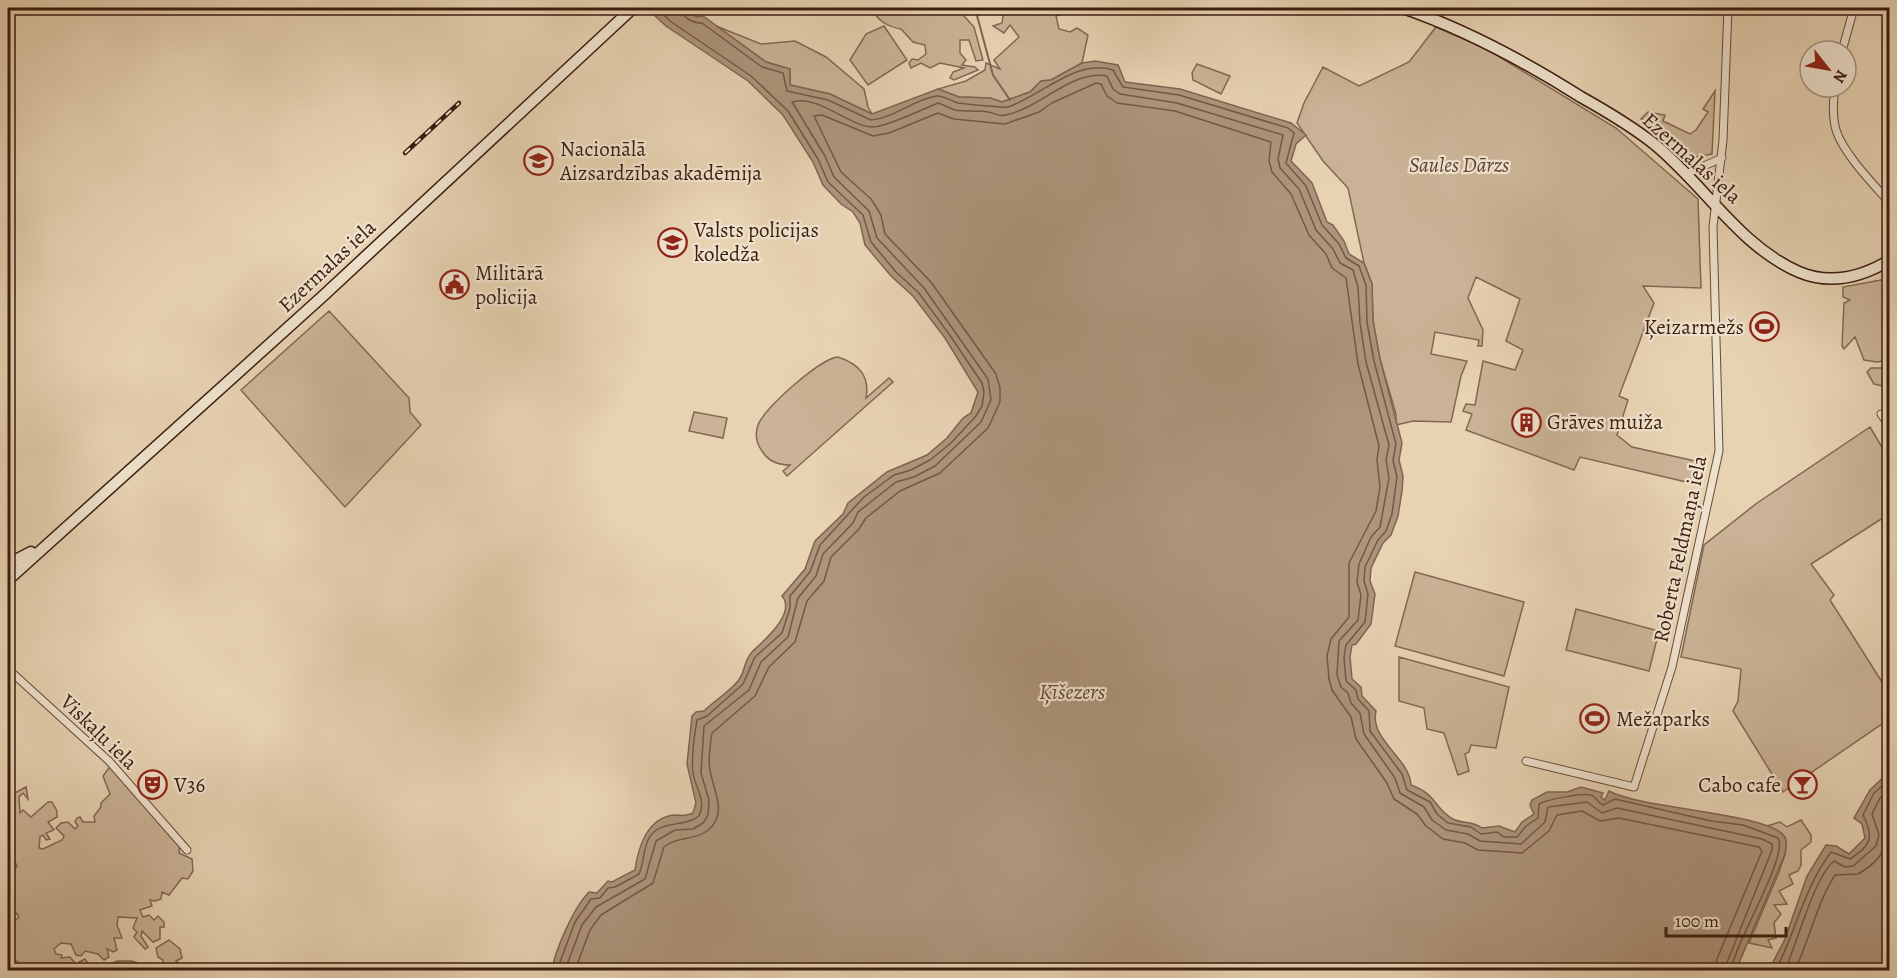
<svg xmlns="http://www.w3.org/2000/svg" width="1897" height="978" font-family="Alegreya,serif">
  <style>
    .green { fill: #cab396; stroke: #826852; stroke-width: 1.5 }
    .water { fill: #ad947b; stroke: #7f6450; stroke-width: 1.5 }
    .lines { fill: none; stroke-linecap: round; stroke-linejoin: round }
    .shore { stroke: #745845; stroke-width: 1.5 }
    .stream { stroke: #7f6450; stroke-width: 2 }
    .street-casing { stroke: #664a38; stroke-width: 9 }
    .secondary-casing { stroke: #3b1c0f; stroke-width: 13 }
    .street { stroke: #efe2cd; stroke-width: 7 }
    .secondary { stroke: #efe2cd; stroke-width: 10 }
    .rail-casing { stroke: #3b1c0f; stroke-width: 4.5 }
    .rail { stroke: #efe2cd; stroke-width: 2; stroke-dasharray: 7; stroke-linecap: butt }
    .labels { text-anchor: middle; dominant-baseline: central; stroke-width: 4.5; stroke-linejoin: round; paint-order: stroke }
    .poi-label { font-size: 21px; fill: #3b1c0f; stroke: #efe2cd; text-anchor: start }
    .street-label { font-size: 21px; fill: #3b1c0f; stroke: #efe2cd }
    .park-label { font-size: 21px; font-style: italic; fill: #5f4231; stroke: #efe2cd }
    .water-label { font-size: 22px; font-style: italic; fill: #634635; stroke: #efe2cd }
  </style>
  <rect width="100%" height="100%" fill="#e7d2b2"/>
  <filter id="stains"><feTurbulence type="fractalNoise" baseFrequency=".00333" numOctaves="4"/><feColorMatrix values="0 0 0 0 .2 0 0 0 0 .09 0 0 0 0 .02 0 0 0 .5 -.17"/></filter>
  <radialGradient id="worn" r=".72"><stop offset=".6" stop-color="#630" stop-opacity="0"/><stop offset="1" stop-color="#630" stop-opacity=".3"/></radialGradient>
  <!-- green -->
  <path class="green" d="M 872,8 L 967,8 L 964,16 L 974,27 L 983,60 L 976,61 L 969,40 L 960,40 L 960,53 L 966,60 L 962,65 L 975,67 L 978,70 L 954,80 L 950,78 L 953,72 L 964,68 L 940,63 L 930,68 L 921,63 L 911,68 L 909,63 L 912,59 L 918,60 L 926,54 L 925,45 L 913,42 L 901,29 C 888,27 876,20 872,8 Z
    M 994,8 L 1065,8 L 1060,15 L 1056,16 L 1059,29 L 1070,32 L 1077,28 L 1088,35 L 1082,63 L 1051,80 L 1041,81 L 1030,92 L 1002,102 L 990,98 L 959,97 L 938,89 L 966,81 L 985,70 L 986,63 L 1000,69 L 994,60 L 1019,37 L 1010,25 L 1004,33 L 993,26 L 1002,23 L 1003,16 Z
    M 716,26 L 761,44 L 795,41 L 826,57 L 864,89 L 868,107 L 872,114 L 830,94 L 790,85 L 790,69 L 766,62 Z
    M 884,26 L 907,60 L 868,85 L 850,60 L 866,34 Z
    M 1436,27 L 1485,48 L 1616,128 L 1698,199 L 1701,288 L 1643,286 L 1654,303 L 1619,396 L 1628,400 L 1617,435 L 1632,447 L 1700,462 L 1695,484 L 1580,457 L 1574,470 L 1466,430 L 1472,414 L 1463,411 L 1466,404 L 1475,405 L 1483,361 L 1515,370 L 1523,350 L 1506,341 L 1520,299 L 1476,277 L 1468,298 L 1483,330 L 1482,346 L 1478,346 L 1479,340 L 1435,332 L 1431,354 L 1467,361 L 1461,376 L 1451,422 L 1413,421 L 1396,425 L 1396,414 L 1380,359 L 1373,321 L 1372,284 L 1364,263 L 1348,188 L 1323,161 L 1297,123 L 1304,103 L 1323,67 L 1359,86 L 1409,62 Z
    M 1197,64 L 1230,76 L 1221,94 L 1193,80 L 1192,73 Z
    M 1715,91 L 1712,154 L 1695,157 L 1641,119 L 1648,112 L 1665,115 L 1663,121 L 1690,134 L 1696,130 L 1708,112 L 1703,109 Z
    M 1889,274 L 1889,409 L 1883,399 L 1883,386 L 1874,384 L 1867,372 L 1871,368 L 1888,368 L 1888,360 L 1877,362 L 1864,360 L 1855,337 L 1844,349 L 1842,346 L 1844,303 L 1850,300 L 1843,297 L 1843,287 L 1881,280 Z
    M 329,311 L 409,398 L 410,412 L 421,425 L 345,507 L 241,390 Z
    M 838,357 C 859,364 870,376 866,398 L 889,378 L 893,382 L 787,476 L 783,471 L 790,465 C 779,465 768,461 762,451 C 756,443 755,434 758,425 C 764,408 821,358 838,357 Z
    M 694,412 L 727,418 L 723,438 L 689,431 Z
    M 1870,427 L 1889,459 L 1889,514 L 1811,564 L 1834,595 L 1830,600 L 1889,693 L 1889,719 L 1783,792 L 1733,711 L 1738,701 L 1741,669 L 1681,657 L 1704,545 L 1757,503 Z
    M 1415,572 L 1524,602 L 1504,676 L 1395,646 Z
    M 1576,609 L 1659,631 L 1649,671 L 1566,650 Z
    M 1399,657 L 1509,687 L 1496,748 L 1471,745 L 1469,752 L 1465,754 L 1469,771 L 1458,775 L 1444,733 L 1427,729 L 1424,708 L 1399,701 Z
    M 111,765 L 180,844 L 179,853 L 192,859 L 193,871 L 188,879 L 182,878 L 169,895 L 162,892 L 161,899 L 155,901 L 150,900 L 152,906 L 140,910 L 143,917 L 149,915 L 154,920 L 158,916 L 164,922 L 164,927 L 160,927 L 160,939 L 153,942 L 142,931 L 141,936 L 148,947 L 145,949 L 134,937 L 137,932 L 133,928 L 137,918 L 118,917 L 117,925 L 122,938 L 114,938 L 117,950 L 113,952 L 107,949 L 109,957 L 104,960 L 98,954 L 85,951 L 81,956 L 76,955 L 71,944 L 61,943 L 54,949 L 56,954 L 62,955 L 61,958 L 70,957 L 75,963 L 70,968 L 77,967 L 79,962 L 85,959 L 91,968 L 95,965 L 97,969 L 22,970 L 17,961 L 13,961 L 8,946 L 8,927 L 19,917 L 11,906 L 13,898 L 9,892 L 11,886 L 8,880 L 17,866 L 15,862 L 8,867 L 8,857 L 12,855 L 13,849 L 8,839 L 13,825 L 13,794 L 26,787 L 28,799 L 23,793 L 19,797 L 20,813 L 23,810 L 31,817 L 48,802 L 52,802 L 57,811 L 57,817 L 48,822 L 54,830 L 46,833 L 50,839 L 46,840 L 43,835 L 40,837 L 39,848 L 43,849 L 62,840 L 64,836 L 56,828 L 61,823 L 68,822 L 75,829 L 78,826 L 75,822 L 77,818 L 80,817 L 83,822 L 95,822 L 94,816 L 101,807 L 101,803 L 110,794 L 103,776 Z
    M 1801,820 L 1811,835 L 1811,842 L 1801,850 L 1801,865 L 1798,871 L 1789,875 L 1793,884 L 1779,891 L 1787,904 L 1774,905 L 1781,914 L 1774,923 L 1776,938 L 1768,940 L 1772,948 L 1749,943 L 1779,872 L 1785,854 L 1785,837 L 1767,826 L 1780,822 L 1787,827 Z
    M 169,940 L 180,949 L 182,958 L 176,961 L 187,970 L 167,970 L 163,966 L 163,960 L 158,957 L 156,948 Z
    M 117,961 L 132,961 L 157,970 L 99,970 Z"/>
  <!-- water -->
  <path class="water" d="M 655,8 L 684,8 L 696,17 L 703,16 L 766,62 L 790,69 L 790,85 L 830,94 L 872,114 L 938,89 L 959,97 L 990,98 L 1002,102 L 1030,92 L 1041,81 L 1051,80 L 1082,63 L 1095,61 L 1118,65 L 1125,82 L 1180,89 L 1291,123 L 1306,135 L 1296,144 L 1291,161 L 1312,183 L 1327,222 L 1333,225 L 1344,241 L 1349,254 L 1364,263 L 1372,284 L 1373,321 L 1380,359 L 1402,443 L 1399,460 L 1403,476 L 1402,491 L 1398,516 L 1391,535 L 1383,543 L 1371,568 L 1370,581 L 1375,594 L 1371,624 L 1356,644 L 1352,645 L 1350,657 L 1352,679 L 1361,687 L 1362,696 L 1376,711 C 1369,740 1410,758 1411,785 C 1436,794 1434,807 1451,818 C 1462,825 1470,819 1482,828 L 1499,826 L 1515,832 L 1522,822 L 1534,814 L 1530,805 L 1532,800 L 1547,792 L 1567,792 L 1581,787 L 1603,793 L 1601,797 L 1605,800 L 1609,791 C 1641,809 1769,813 1784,836 C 1788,841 1786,848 1785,854 L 1736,970 L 552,970 C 555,950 574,907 589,892 L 597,893 L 608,881 L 612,882 L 635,870 C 638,848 647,817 675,815 C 683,815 685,817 693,813 L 696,803 L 687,764 L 692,716 L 696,712 L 704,711 C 714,701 728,693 738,681 C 745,673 744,660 752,652 C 762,642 797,614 782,596 L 805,569 L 815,541 L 843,514 L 848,503 L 887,472 L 927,455 L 947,438 L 963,418 L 971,413 L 978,392 L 945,338 L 913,296 L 891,276 L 865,245 L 860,223 L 853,212 L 841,204 L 823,185 L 813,162 L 783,115 L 748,81 L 666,26 L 655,16 Z
    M 1889,772 L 1889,970 L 1769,970 L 1785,939 L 1807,876 L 1826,845 L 1836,846 L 1849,854 L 1865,838 L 1862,824 L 1854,818 L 1870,790 Z"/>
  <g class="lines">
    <!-- shore -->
    <path class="shore" d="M 681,8 C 682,18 693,23 702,23 L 762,67 L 783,73 L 787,91 L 828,100 L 871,120 C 894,118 913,100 936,96 C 943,95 951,101 958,103 C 965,104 1004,108 1008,107 C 1041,96 1077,58 1113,70 L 1123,87 L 1179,95 L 1288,128 L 1294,133 L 1286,163 L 1306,186 L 1322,225 L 1339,244 L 1346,258 L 1359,266 L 1366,285 L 1367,322 L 1374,361 L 1396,444 L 1393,460 L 1397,477 L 1392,514 L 1386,531 L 1378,540 L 1365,567 L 1364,581 L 1368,594 L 1365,622 L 1346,645 L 1344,658 L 1346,681 L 1356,690 L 1358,699 L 1369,711 L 1370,731 L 1402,774 L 1407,790 L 1430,802 L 1437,814 L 1448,823 L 1471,827 L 1481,834 L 1497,832 L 1504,837 L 1517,837 L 1526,826 L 1538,818 L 1539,804 C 1546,800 1587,791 1593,796 C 1597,799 1598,803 1603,805 L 1615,799 L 1711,821 L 1743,825 L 1778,838 C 1789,856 1734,944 1731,970
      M 557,970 L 575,922 L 591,899 L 600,898 L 608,888 L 615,887 L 639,874 C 644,863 643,849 649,838 C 661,819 684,828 699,816 C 707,800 695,788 693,773 C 691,756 694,737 697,720 L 707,716 L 743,684 L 755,657 L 782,633 L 790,608 L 790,596 L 810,572 L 820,545 L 864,497 L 894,475 L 911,470 L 930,460 L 951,443 L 976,416 L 982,406 L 984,392 L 982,383 L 949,334 L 918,292 L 896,272 L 871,242 L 863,215 L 828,182 L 818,159 L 788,111 L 751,76 L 670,21 L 662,13 L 661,8
      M 565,970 L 582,925 L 596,907 L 645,879 L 656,841 L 675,830 L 693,829 L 703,823 L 708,815 L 709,800 L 701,773 L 704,726 L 749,690 L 761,662 L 788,637 L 798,598 L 816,576 L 823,554 L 853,523 L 858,512 L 896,482 L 914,477 L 935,466 L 981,422 L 991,400 L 988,379 L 924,288 L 877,238 L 869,211 L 834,177 L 825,156 L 792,102 C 818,94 848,126 872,127 C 885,128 923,109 938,103 C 944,105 949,108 955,110 C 966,112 977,110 988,112 C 994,113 999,117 1006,115 C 1040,108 1073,69 1107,76 L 1113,89 L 1120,94 L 1177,103 L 1283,135 L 1278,159 L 1280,168 L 1299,189 L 1316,230 L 1333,249 L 1340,263 L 1353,270 L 1358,287 L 1360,323 L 1366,362 L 1389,445 L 1386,460 L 1389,478 L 1380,527 L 1371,537 L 1359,564 L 1357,582 L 1361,595 L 1358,620 L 1339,641 L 1337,675 L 1341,687 L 1348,693 L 1351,703 L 1360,713 L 1364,734 L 1395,778 L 1400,793 L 1424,807 L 1432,820 L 1446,830 L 1468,834 L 1480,841 L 1521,844 L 1545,822 L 1548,807 L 1587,802 L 1602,813 L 1617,808 L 1762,839 L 1772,844 L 1772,850 L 1724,970
      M 575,970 L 590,930 L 601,915 L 653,883 L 664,847 C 677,836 693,841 707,831 C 729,814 713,791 710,770 C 708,759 710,745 712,733 L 755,696 L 769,667 L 795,642 L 807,601 L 824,581 L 831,557 L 859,529 L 866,518 L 900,491 L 940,473 L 988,428 L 1000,402 L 1000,388 L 996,374 L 931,282 L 885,234 L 881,215 L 871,199 L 841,172 L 814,116 L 822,115 L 873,136 L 889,133 L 938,113 L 954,119 L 1005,124 L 1039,112 L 1052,103 L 1096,83 L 1101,84 L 1107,96 L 1117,103 L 1175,111 L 1271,142 L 1269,161 L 1272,172 L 1291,194 L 1309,235 L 1326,254 L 1332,268 L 1346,278 L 1358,364 L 1379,446 L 1377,460 L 1380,487 L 1376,511 L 1349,563 L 1349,617 L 1331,639 L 1327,656 L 1329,679 L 1332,690 L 1351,717 L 1356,739 L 1387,783 L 1394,799 L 1417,814 L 1426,826 L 1443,839 L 1465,843 L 1478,850 L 1522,853 L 1549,831 L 1557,815 L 1582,811 L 1600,821 L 1619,818 L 1759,847 L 1762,851 L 1717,959 L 1715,970
      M 1776,970 C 1796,931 1804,888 1831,852 L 1850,859 C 1872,845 1874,837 1863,815 L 1874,793 L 1890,779
      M 1785,970 C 1797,944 1814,877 1834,861 L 1845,867 L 1853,866 L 1876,846 L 1879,835 L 1872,814 L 1880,798 L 1890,789
      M 1795,970 C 1810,939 1816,905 1835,875 L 1858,874 C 1886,858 1890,843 1882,814 L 1890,802"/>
    <!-- stream -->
    <path class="stream" d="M 975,8 L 993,75 L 1010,100"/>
    <defs>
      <path id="street" d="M 1842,51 L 1854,8
        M 1835,87 C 1833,101 1832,116 1836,130 C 1843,153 1873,184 1890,203
        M 1686,174 L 1722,158
        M 1881,414 L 1890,427
        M 8,669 L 109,761 L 187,850
        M 1526,761 L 1634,787 L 1672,667 L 1719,451 L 1713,227 L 1723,140 L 1728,8"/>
      <path id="secondary" d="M 1403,8 C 1467,30 1524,61 1581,97 C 1606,111 1631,126 1653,143 C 1703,183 1739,246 1799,272 C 1830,285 1862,277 1890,260
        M 8,564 L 31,552
        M 8,580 L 323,296 L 633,8"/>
    </defs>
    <!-- street casing -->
    <use href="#street" class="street-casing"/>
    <!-- secondary casing -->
    <use href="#secondary" class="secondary-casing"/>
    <!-- street -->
    <use href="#street" class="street"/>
    <!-- secondary -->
    <use href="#secondary" class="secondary"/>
    <defs>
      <path id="rail" d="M 405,153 L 459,103"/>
    </defs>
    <!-- rail casing -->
    <use href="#rail" class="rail-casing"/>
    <!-- rail -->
    <use href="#rail" class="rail"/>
  </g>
  <!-- icons -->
  <defs>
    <symbol id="university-ring" viewBox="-11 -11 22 22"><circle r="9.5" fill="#efe2cd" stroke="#8f2418" stroke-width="1.5"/><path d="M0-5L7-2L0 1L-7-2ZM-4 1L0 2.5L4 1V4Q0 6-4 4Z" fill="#8f2418"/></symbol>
    <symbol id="civic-ring" viewBox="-11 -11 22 22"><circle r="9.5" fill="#efe2cd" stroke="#8f2418" stroke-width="1.5"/><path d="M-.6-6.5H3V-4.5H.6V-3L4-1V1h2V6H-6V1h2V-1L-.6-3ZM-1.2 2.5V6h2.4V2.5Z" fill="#8f2418"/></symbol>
    <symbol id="stadium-ring" viewBox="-11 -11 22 22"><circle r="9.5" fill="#efe2cd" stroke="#8f2418" stroke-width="1.5"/><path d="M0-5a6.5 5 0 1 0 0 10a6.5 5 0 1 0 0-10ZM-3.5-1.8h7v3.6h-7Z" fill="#8f2418"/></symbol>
    <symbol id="building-ring" viewBox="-11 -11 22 22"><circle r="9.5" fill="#efe2cd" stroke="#8f2418" stroke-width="1.5"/><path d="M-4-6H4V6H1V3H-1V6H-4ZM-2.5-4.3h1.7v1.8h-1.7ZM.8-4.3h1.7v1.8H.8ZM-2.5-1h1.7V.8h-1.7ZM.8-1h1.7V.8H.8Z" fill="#8f2418"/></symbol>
    <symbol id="theatre-ring" viewBox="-11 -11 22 22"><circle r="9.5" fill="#efe2cd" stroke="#8f2418" stroke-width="1.5"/><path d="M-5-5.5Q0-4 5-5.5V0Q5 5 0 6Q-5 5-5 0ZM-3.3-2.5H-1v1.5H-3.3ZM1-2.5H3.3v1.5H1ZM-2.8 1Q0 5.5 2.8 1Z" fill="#8f2418"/></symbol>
    <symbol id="bar-ring" viewBox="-11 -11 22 22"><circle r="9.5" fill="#efe2cd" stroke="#8f2418" stroke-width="1.5"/><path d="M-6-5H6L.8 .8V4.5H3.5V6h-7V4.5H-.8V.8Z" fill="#8f2418"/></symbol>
  </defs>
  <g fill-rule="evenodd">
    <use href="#university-ring" x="522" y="144" width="33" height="33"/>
    <use href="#university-ring" x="656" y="226" width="33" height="33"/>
    <use href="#civic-ring" x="438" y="268" width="33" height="33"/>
    <use href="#stadium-ring" x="1748" y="310" width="33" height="33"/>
    <use href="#building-ring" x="1510" y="406" width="33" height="33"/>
    <use href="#stadium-ring" x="1578" y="702" width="33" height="33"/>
    <use href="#theatre-ring" x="136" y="768" width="33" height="33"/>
    <use href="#bar-ring" x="1786" y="768" width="33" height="33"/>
  </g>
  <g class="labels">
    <!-- poi labels -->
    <g class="poi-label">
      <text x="560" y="149">Nacionālā<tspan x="560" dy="24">Aizsardzības akadēmija</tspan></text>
      <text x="694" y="230">Valsts policijas<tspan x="694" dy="24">koledža</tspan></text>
      <text x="475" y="273">Militārā<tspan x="475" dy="24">policija</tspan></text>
      <text x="1744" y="327" text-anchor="end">Ķeizarmežs</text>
      <text x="1547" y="422">Grāves muiža</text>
      <text x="1616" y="719">Mežaparks</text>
      <text x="174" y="785">V36</text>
      <text x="1781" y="785" text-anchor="end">Cabo cafe</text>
    </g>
    <!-- street labels -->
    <g class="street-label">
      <text transform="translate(1692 158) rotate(42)">Ezermalas iela</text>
      <text transform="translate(327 266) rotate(-43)">Ezermalas iela</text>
      <text transform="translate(1680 549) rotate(-78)">Roberta Feldmaņa iela</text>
      <text transform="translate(99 732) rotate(44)">Viskaļu iela</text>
    </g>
    <!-- park labels -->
    <g class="park-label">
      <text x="1459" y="165">Saules Dārzs</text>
    </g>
    <!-- water labels -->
    <g class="water-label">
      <text x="1072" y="692">Ķīšezers</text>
    </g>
  </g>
  <!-- margin -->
  <rect width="1897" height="978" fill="none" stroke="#e7d2b2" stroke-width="30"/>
  <rect x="9" y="9" width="1879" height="960" fill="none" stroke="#3b1c0f" stroke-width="3"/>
  <rect x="15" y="15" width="1867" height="948" fill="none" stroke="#3b1c0f" stroke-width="1.5"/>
  <!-- north arrow -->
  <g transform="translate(1828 69) rotate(121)"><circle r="28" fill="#efe2cd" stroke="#a79381" stroke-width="1.5"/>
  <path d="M0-4.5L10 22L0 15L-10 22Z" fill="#8f2418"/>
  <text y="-9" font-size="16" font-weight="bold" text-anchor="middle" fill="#3b1c0f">N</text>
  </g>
  <!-- scale -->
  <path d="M1666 927v9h120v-9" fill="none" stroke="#3b1c0f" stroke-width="3"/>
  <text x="1675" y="927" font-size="18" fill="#3b1c0f" stroke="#efe2cd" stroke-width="4.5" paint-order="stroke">100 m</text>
  <rect width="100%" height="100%" filter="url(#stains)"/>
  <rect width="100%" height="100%" fill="url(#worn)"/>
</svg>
